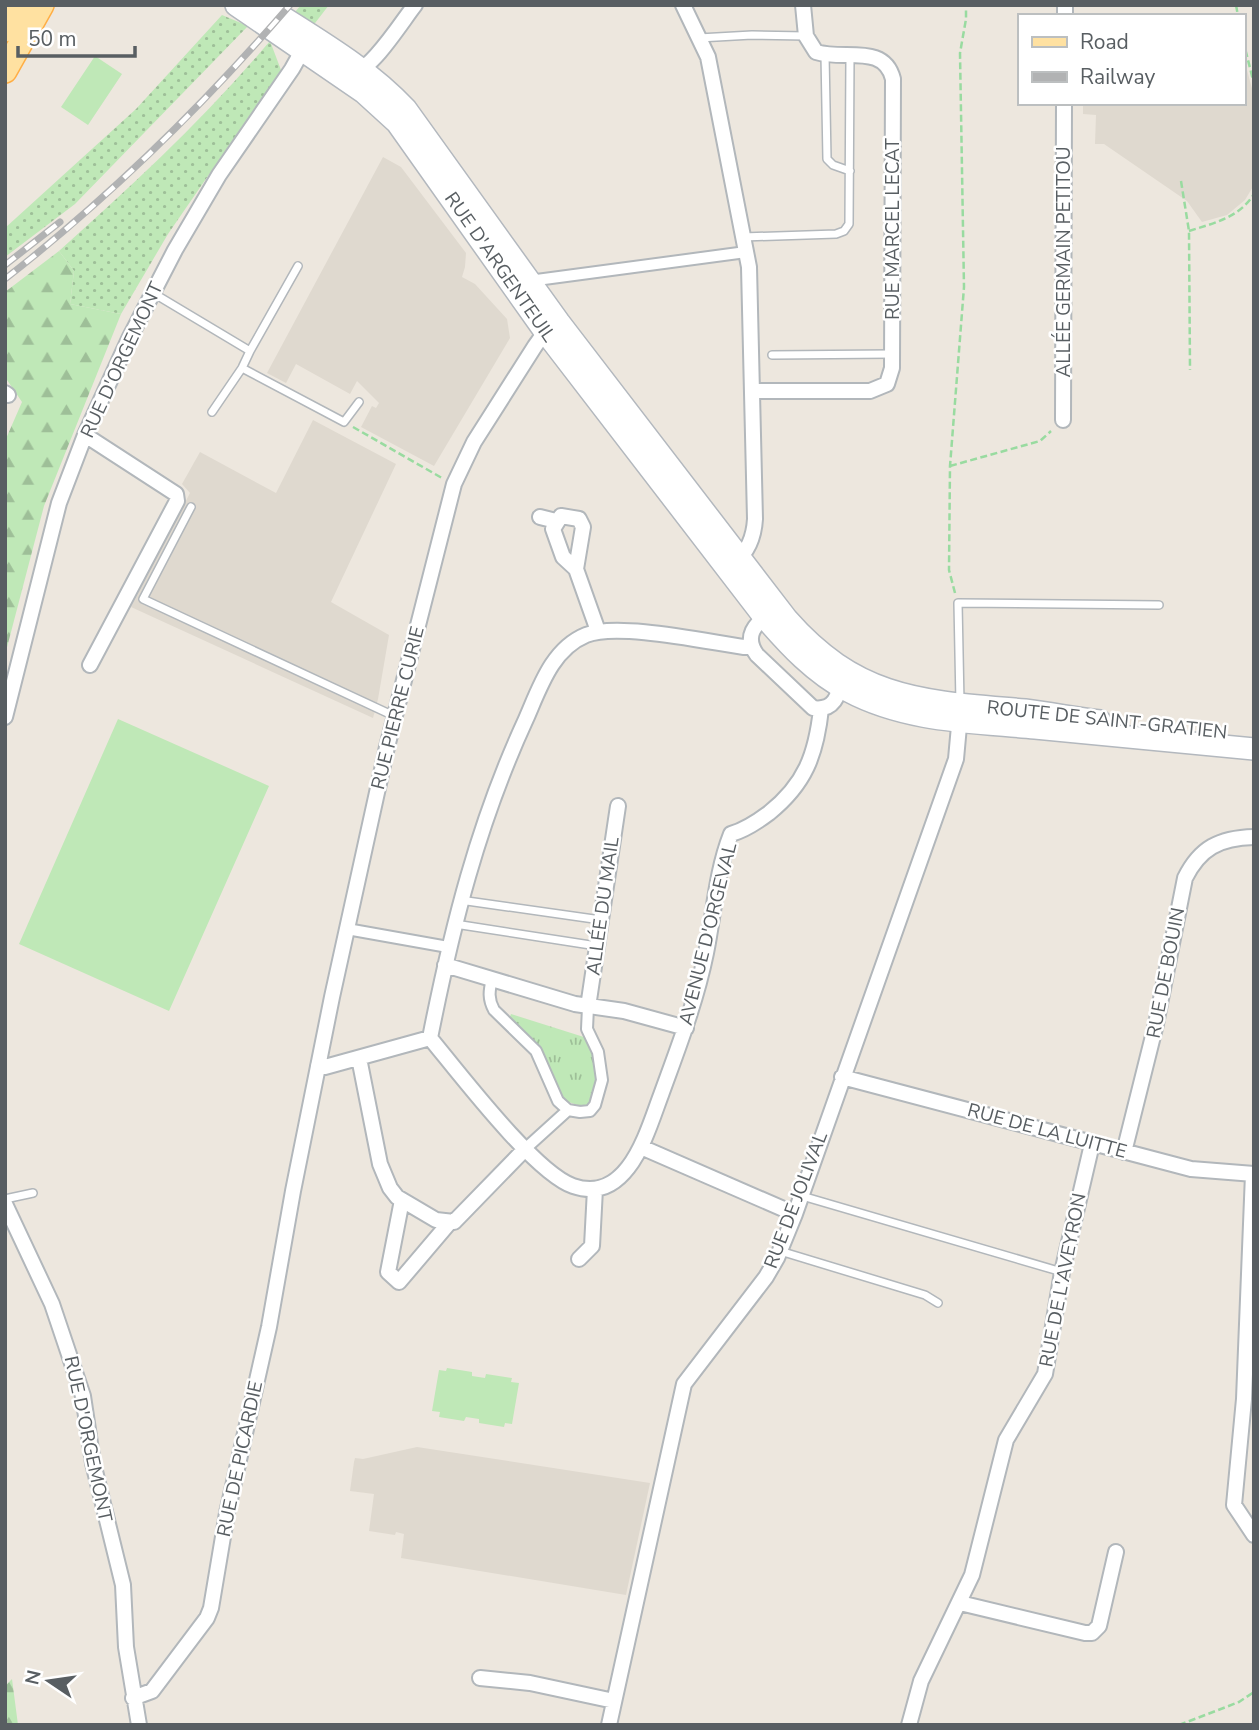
<svg xmlns="http://www.w3.org/2000/svg" width="1259" height="1730" font-family="'Nunito Sans',sans-serif">
  <style>
    .education { fill: #dfd9cf }
    .grass { fill: url(#grass-dots) }
    .forest { fill: url(#forest-firs) }
    .park { fill: url(#park-tufts) }
    .pitch { fill: #bfe8b7 }
    .lines { fill: none; stroke-linecap: round; stroke-linejoin: round }
    .service-casing { stroke: #b2b7bb; stroke-width: 10 }
    .pedestrian-casing { stroke: #b2b7bb; stroke-width: 14 }
    .minor-casing { stroke: #b2b7bb; stroke-width: 18 }
    .secondary-casing { stroke: #b3b8be; stroke-width: 24 }
    .primary-casing { stroke: #ffae45; stroke-width: 26 }
    .path { stroke: #99dba0; stroke-width: 2.5; stroke-dasharray: 7 3.5; stroke-linecap: butt }
    .service { stroke: #fff; stroke-width: 7 }
    .pedestrian { stroke: #fff; stroke-width: 10 }
    .minor { stroke: #fff; stroke-width: 14 }
    .secondary { stroke: #fff; stroke-width: 21 }
    .primary { stroke: #ffe1a1; stroke-width: 23 }
    .rail-casing { stroke: #b1b2b3; stroke-width: 7 }
    .rail { stroke: #fff; stroke-width: 4.5; stroke-dasharray: 13; stroke-linecap: butt }
    .labels { text-anchor: middle; dominant-baseline: central; stroke-width: 5; stroke-linejoin: round; paint-order: stroke }
    .street-label { font-size: 19px; fill: #585e62; stroke: #fff }
  </style>
  <defs>
    <pattern id="grass-dots" width="8" height="8" patternUnits="userSpaceOnUse" patternTransform="scale(1.75)"><rect width="8" height="8" fill="#bfe8b7"/><path d="M2 2h.1M6 6h.1" fill="none" stroke="#9ebf98" stroke-width="1.8" stroke-linecap="round"/></pattern>
    <pattern id="forest-firs" width="22" height="20" patternUnits="userSpaceOnUse" patternTransform="scale(1.75)"><rect width="22" height="20" fill="#bfe8b7"/><path d="M5 1l3.5 6h-7zM16 11l3.5 6h-7z" fill="#9ebf98"/></pattern>
    <pattern id="park-tufts" width="24" height="20" patternUnits="userSpaceOnUse" patternTransform="scale(1.75)"><rect width="24" height="20" fill="#bfe8b7"/><path d="M3 7l-1-3M5 7V3M7 7l1-3M15 17l-1-3M17 17v-4M19 17l1-3" fill="none" stroke="#9ebf98"/></pattern>
  </defs>
  <rect width="100%" height="100%" fill="#ede7de"/>
  <!-- education -->
  <path class="education" d="M 1243,55 L 1254,96 L 1254,185 L 1245,200 L 1227,215 L 1202,222 L 1187,201 L 1104,144 L 1095,144 L 1096,115 L 1083,114 L 1083,103 L 1243,103 Z
    M 383,157 L 401,167 L 466,253 L 465,267 L 462,277 L 475,284 L 507,319 L 510,338 L 434,466 L 361,427 L 372,406 L 376,408 L 379,403 L 357,381 L 350,394 L 296,364 L 286,383 L 267,373 Z
    M 313,420 L 396,464 L 331,602 L 389,635 L 378,699 L 373,718 L 131,607 L 190,493 L 182,484 L 200,452 L 276,493 Z
    M 417,1447 L 650,1483 L 626,1595 L 401,1558 L 404,1534 L 396,1532 L 395,1535 L 369,1531 L 374,1494 L 350,1491 L 354,1462 L 355,1458 L 363,1459 Z"/>
  <!-- grass -->
  <path class="grass" d="M 301,5 L 329,5 L 312,27 L 295,12 Z
    M 222,15 L 248,26 L 75,204 L 5,257 L 5,228 L 136,109 Z
    M 270,41 L 281,70 L 168,234 L 121,314 L 70,304 L 74,271 L 59,251 C 133,185 206,117 270,41 Z"/>
  <!-- forest -->
  <path class="forest" d="M 59,251 L 74,271 L 70,304 L 121,314 L 44,506 L 5,655 L 5,441 L 22,402 L 5,377 L 5,292 Z
    M 12,1679 L 18,1725 L 5,1725 L 5,1686 Z"/>
  <!-- park -->
  <path class="park" d="M 511,1014 L 587,1038 C 600,1064 599,1078 591,1106 L 583,1107 L 563,1100 L 509,1019 Z"/>
  <!-- pitch -->
  <path class="pitch" d="M 95,56 L 122,74 L 88,125 L 61,107 Z
    M 118,719 L 269,786 L 169,1011 L 19,944 Z
    M 447,1368 L 472,1372 L 472,1376 L 485,1378 L 486,1374 L 512,1378 L 511,1382 L 519,1383 L 512,1424 L 505,1423 L 504,1427 L 479,1423 L 479,1419 L 466,1417 L 464,1421 L 439,1417 L 440,1412 L 432,1411 L 439,1370 L 446,1371 Z"/>
  <g class="lines">
    <defs>
      <path id="service" d="M 699,38 L 752,35 L 806,36
        M 825,55 L 827,159 L 833,165 L 850,171
        M 743,237 L 836,234 L 844,231 L 849,224 L 850,56
        M 153,293 L 250,351 L 298,266
        M 772,355 L 892,354
        M 242,368 L 344,422 L 359,402
        M 212,412 L 242,368 L 250,351
        M 191,507 L 143,599 L 394,716
        M 960,703 L 958,603 L 1159,605
        M 460,900 L 601,920
        M 455,924 L 597,946
        M 802,1196 L 1062,1272
        M 5,1199 L 33,1193
        M 780,1251 L 925,1295 L 938,1303"/>
      <path id="pedestrian" d="M 529,281 L 746,252
        M 347,929 L 448,947
        M 492,979 C 489,991 488,999 494,1010 L 536,1051 L 558,1101 L 568,1110 L 580,1112 L 590,1111 L 595,1105 L 602,1080 L 598,1052 L 587,1029 L 588,1007
        M 525,1149 L 568,1110"/>
      <path id="minor" d="M 683,5 L 708,57 L 749,267 L 755,519 C 754,536 749,551 735,562
        M 1065,16 L 1065,5
        M 356,71 C 373,68 403,20 415,5
        M 753,391 L 870,391 L 887,384 L 892,368 L 893,79 C 884,43 844,61 816,52 L 806,36 L 803,5
        M 5,393 L 8,395
        M 1063,420 L 1064,103
        M 85,435 L 176,494 L 177,501 L 90,665
        M 540,517 L 556,521
        M 576,569 L 563,557 L 553,529 L 561,516 L 579,519 L 583,527 L 576,569 L 598,631
        M 771,612 C 755,624 743,636 757,655 L 813,708 C 833,711 841,696 838,678
        M 750,646 L 744,647 C 708,642 617,622 586,635 C 552,649 540,687 526,719 C 478,823 452,927 430,1038 C 459,1073 535,1173 573,1186 C 628,1205 647,1132 661,1095 C 678,1048 696,1002 706,953 C 714,914 716,872 731,834 C 745,830 757,822 769,813 C 805,784 816,755 821,709
        M 5,717 L 59,503 L 85,435 L 129,339 L 175,250 L 219,175 L 292,69 L 306,44
        M 445,965 L 575,1004 L 624,1011 L 686,1028
        M 588,1007 L 618,806
        M 359,1058 L 380,1164 L 390,1188 L 397,1197 L 436,1220 L 454,1222 L 525,1149
        M 318,1066 L 325,1067 L 430,1038
        M 842,1077 L 1191,1169 L 1254,1174
        M 641,1147 L 795,1214
        M 1124,1152 L 1156,1024 L 1185,878 C 1200,848 1219,838 1254,837
        M 1253,1174 L 1244,1399 L 1234,1505 L 1254,1535
        M 402,1200 L 388,1272 L 399,1282 L 450,1222
        M 5,1204 L 52,1304 L 83,1396 L 93,1463 L 123,1585 L 126,1647 L 139,1725
        M 579,1259 L 592,1246 L 595,1189
        M 960,1603 L 1085,1633 L 1092,1633 L 1099,1626 L 1116,1552
        M 480,1678 L 530,1683 L 614,1701
        M 133,1698 L 152,1691 L 207,1618 L 211,1608 L 227,1513 L 269,1327 L 293,1191 L 332,997 L 387,747 L 454,484 L 474,442 L 535,346 L 545,332 L 552,327
        M 609,1725 L 684,1384 L 766,1277 L 777,1258 L 795,1214 L 956,759 L 960,715
        M 909,1725 L 921,1681 L 972,1575 L 1006,1440 L 1045,1374 L 1062,1272 L 1092,1144"/>
      <path id="secondary" d="M 236,5 L 363,92 L 397,123 L 545,332 L 764,617 C 789,646 814,673 848,691 C 906,722 972,722 1035,728 C 1108,735 1181,742 1254,749
        M 264,5 C 313,37 366,66 406,109 L 559,322 L 787,619 C 859,701 925,701 1025,710 C 1050,713 1075,718 1100,721"/>
      <path id="primary" d="M 5,30 L 19,5
        M 5,71 L 42,5"/>
    </defs>
    <!-- service casing -->
    <use href="#service" class="service-casing"/>
    <!-- pedestrian casing -->
    <use href="#pedestrian" class="pedestrian-casing"/>
    <!-- minor casing -->
    <use href="#minor" class="minor-casing"/>
    <!-- secondary casing -->
    <use href="#secondary" class="secondary-casing"/>
    <!-- primary casing -->
    <use href="#primary" class="primary-casing"/>
    <!-- path -->
    <path class="path" d="M 1236,5 L 1238,16
      M 1243,40 L 1254,84
      M 1181,181 L 1189,231 L 1190,370
      M 1189,231 C 1214,223 1239,218 1254,194
      M 353,427 L 442,478
      M 950,466 L 1040,441 L 1051,431
      M 955,593 L 949,570 L 950,466 L 964,287 L 960,53 L 966,19 L 966,5
      M 1179,1725 L 1239,1702 L 1254,1692"/>
    <!-- service -->
    <use href="#service" class="service"/>
    <!-- pedestrian -->
    <use href="#pedestrian" class="pedestrian"/>
    <!-- minor -->
    <use href="#minor" class="minor"/>
    <!-- secondary -->
    <use href="#secondary" class="secondary"/>
    <!-- primary -->
    <use href="#primary" class="primary"/>
    <defs>
      <path id="rail" d="M 5,265 L 60,222
        M 5,279 C 110,197 203,106 290,5"/>
    </defs>
    <!-- rail casing -->
    <use href="#rail" class="rail-casing"/>
    <!-- rail -->
    <use href="#rail" class="rail"/>
  </g>
  <g class="labels">
    <!-- street labels -->
    <g class="street-label">
      <text transform="translate(893 229) rotate(-90)">RUE MARCEL LECAT</text>
      <text transform="translate(1064 262) rotate(-90)">ALLÉE GERMAIN PETITOU</text>
      <text transform="translate(500 267) rotate(55)">RUE D'ARGENTEUIL</text>
      <text transform="translate(122 360) rotate(-65)">RUE D'ORGEMONT</text>
      <text transform="translate(398 708) rotate(-76)">RUE PIERRE CURIE</text>
      <text transform="translate(1107 720) rotate(6)">ROUTE DE SAINT-GRATIEN</text>
      <text transform="translate(603 906) rotate(-82)">ALLÉE DU MAIL</text>
      <text transform="translate(708 934) rotate(-76)">AVENUE D'ORGEVAL</text>
      <text transform="translate(1166 973) rotate(-79)">RUE DE BOUIN</text>
      <text transform="translate(1047 1131) rotate(15)">RUE DE LA LUITTE</text>
      <text transform="translate(796 1200) rotate(-69)">RUE DE JOLIVAL</text>
      <text transform="translate(1063 1280) rotate(-79)">RUE DE L'AVEYRON</text>
      <text transform="translate(88 1439) rotate(78)">RUE D'ORGEMONT</text>
      <text transform="translate(240 1459) rotate(-78)">RUE DE PICARDIE</text>
    </g>
  </g>
  <!-- border -->
  <rect width="1259" height="1730" fill="none" stroke="#585e62" stroke-width="14"/>
  <!-- legend -->
  <rect x="1018" y="14" width="228" height="91" fill="#ffffff" stroke="#bcbfc0" stroke-width="2"/>
  <rect x="1032" y="37" width="35" height="10" fill="#ffe1a1" stroke="#bcbfc0" stroke-width="2"/>
  <text x="1080" y="49" font-size="21" fill="#585e62">Road</text>
  <rect x="1032" y="72" width="35" height="10" fill="#b1b2b3" stroke="#bcbfc0" stroke-width="2"/>
  <text x="1080" y="84" font-size="21" fill="#585e62">Railway</text>
  <!-- north arrow -->
  <g transform="translate(49 1681) rotate(283)" stroke="#ffffff" stroke-width="5" paint-order="stroke">
  <path d="M0-5L12 26L0 18L-12 26Z" fill="#585e62"/>
  <text y="-10" font-size="19" font-weight="bold" text-anchor="middle" fill="#585e62">N</text>
  </g>
  <!-- scale -->
  <path d="M18 46v10h117v-10" fill="none" stroke="#585e62" stroke-width="3.5"/>
  <text x="28" y="46" font-size="21" fill="#585e62" stroke="#ffffff" stroke-width="5" paint-order="stroke">50 m</text>
</svg>
